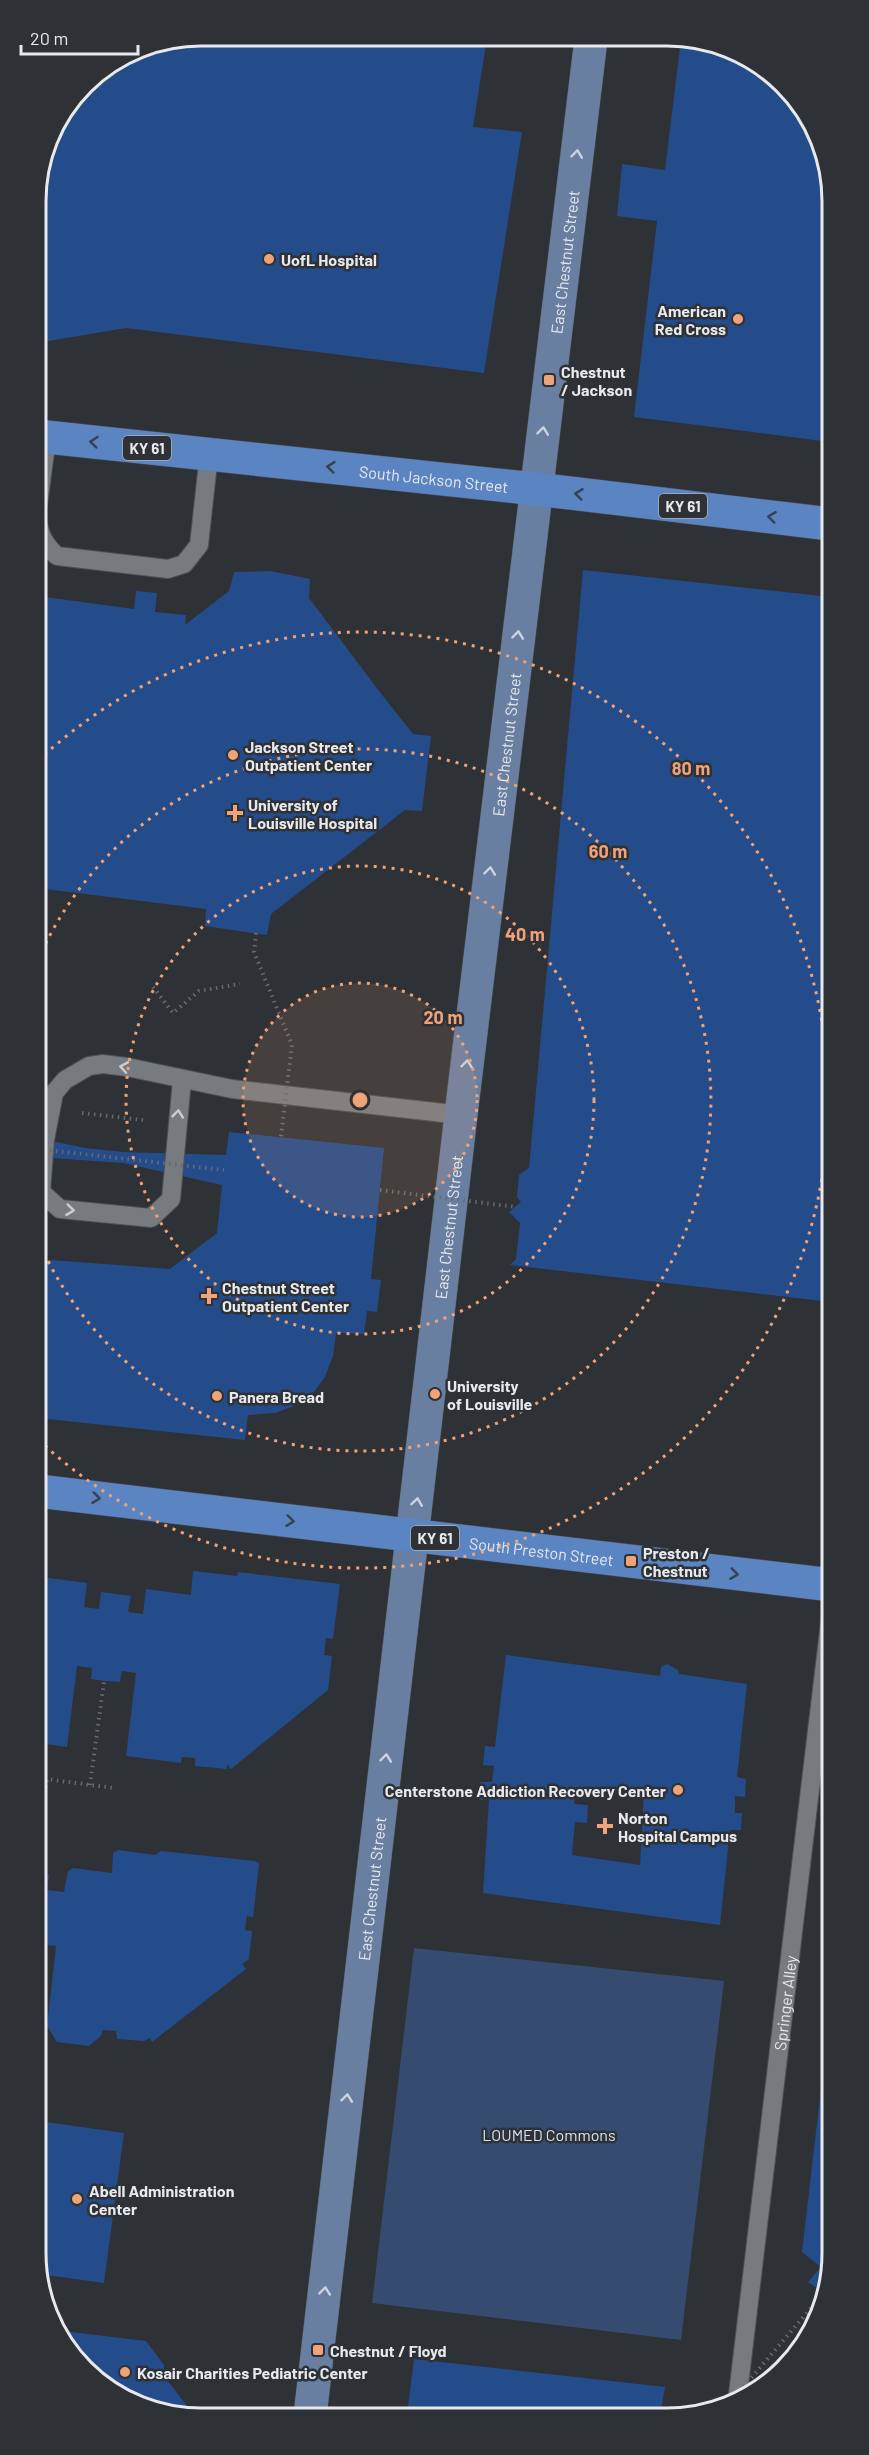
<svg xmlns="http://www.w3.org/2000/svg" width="869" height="2455" font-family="Barlow,sans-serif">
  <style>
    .green { fill: #354c70 }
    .building { fill: #254c8a; fill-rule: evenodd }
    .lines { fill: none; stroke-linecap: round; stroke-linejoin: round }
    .lane-casing { stroke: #4c4f53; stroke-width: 20 }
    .secondary-casing { stroke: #4c4f53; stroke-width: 34 }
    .primary-casing { stroke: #4c4f53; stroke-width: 34 }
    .path { stroke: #686a6e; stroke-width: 4; stroke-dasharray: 1.5 4.5; stroke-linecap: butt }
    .lane { stroke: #777a7f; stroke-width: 18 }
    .secondary { stroke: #697fa1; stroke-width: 33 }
    .primary { stroke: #5b84c3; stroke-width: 33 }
    .path-bridge { stroke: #686a6e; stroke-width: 4; stroke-dasharray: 1.5 4.5; stroke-linecap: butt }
    .oneway { stroke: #ced4dd }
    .oneway2 { stroke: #374251 }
    .oneway3 { stroke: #cbcdd1 }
    .ring { fill: none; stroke: #f0a378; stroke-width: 3; stroke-dasharray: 3 6 }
    .poi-dot { fill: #f0a378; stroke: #2e3135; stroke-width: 2 }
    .labels { text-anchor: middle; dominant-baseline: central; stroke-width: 5; stroke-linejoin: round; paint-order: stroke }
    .shield { fill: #2e3135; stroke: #b0b2b5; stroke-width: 1.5 }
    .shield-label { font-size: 15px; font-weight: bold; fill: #e7e9ec }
    .poi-label { font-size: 16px; font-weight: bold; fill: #e7e9ec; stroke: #2e3135; text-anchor: start }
    .street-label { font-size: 16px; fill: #e7e9ec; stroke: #2e3135 }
    .park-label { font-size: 16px; fill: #d5e1f4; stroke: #2e3135 }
    .rim { fill: none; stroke: #e7e9ec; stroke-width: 3 }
    .centre { fill: #f0a378; stroke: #2e3135; stroke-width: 3 }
    .ring-label { font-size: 18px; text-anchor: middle; font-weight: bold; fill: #f0a378; stroke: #2e3135; stroke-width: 5; stroke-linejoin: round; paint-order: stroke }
  </style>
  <rect width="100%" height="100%" fill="#2e3135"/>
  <!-- green -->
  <path class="green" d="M 414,1948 L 724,1981 L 681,2340 L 372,2303 Z"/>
  <!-- building -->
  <path class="building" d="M 202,36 L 487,38 L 473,127 L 522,132 L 484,373 L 126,328 L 37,343 L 36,191 L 53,129 L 92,77 L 139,48 Z
    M 681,39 L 700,39 L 784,84 L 830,169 L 830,442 L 634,417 L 657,221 L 617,216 L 622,164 L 665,170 Z
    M 583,570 L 830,597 L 831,1302 L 510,1265 L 516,1259 L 520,1223 L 509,1212 L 521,1202 L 517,1197 L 519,1175 L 529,1168 Z
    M 270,571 L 310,579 L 309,598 L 379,691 L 413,734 L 431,736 L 422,811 L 405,810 L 271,914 L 267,935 L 205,926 L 206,909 L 37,888 L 37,596 L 134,609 L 136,591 L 157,593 L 155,612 L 186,615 L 185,625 L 229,591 L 234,572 Z
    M 229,1132 L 384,1148 L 371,1279 L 381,1280 L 377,1312 L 367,1311 L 364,1334 L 336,1333 L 333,1356 L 329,1366 L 325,1377 L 311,1396 L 302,1403 L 275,1413 L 248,1415 L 245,1440 L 38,1418 L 38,1259 L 170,1269 L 217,1233 L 222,1185 L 123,1163 L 38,1157 L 38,1138 L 85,1148 L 123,1152 L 226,1155 Z
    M 38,1553 L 44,1554 L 41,1577 L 87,1583 L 84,1607 L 99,1609 L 101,1592 L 131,1596 L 128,1612 L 143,1614 L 146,1589 L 191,1595 L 193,1571 L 237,1576 L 238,1572 L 340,1584 L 333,1639 L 326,1638 L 324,1655 L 332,1656 L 328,1690 L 231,1769 L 227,1764 L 227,1769 L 195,1766 L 195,1758 L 182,1757 L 181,1763 L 126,1756 L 136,1673 L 122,1671 L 120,1682 L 104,1681 L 91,1679 L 92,1668 L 77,1666 L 67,1747 L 39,1743 Z
    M 506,1655 L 660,1676 L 661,1667 L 667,1664 L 678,1670 L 679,1674 L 747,1684 L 737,1777 L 746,1779 L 745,1797 L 735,1796 L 735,1813 L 742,1813 L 741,1830 L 730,1830 L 720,1925 L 483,1893 L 489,1799 L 479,1800 L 480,1782 L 492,1782 L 494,1766 L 483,1765 L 485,1746 L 495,1747 ZM 576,1787 L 644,1794 L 640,1865 L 572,1855 L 575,1822 L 587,1823 L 588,1805 L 574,1804 Z
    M 118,1850 L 155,1855 L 161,1851 L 255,1861 L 259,1864 L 253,1917 L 247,1916 L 245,1930 L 252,1931 L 249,1959 L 242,1964 L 246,1969 L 152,2042 L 150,2038 L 144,2041 L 117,2039 L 116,2031 L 103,2030 L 101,2036 L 89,2046 L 57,2042 L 47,2026 L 56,1946 L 42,1945 L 39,1956 L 39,1872 L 47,1873 L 49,1876 L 47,1890 L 64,1892 L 68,1871 L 73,1868 L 112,1873 L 113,1853 Z
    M 831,2003 L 833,2264 L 826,2294 L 808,2282 L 821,2267 L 802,2252 Z
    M 39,2121 L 124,2133 L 104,2283 L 39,2274 Z
    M 63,2331 L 146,2341 L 164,2365 L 163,2375 L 195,2416 L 170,2416 L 85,2371 Z
    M 414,2359 L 665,2387 L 660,2416 L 407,2416 Z"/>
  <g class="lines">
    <defs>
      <g id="lane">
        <path d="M 37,513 L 47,437"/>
        <path d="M 37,517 C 39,535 44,544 57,556 L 168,569 L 184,564 L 199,545 L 209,454"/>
        <path d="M 182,1080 L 171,1199 L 151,1218 L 60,1209 L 41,1192 L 45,1140 L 54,1093 L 65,1080 L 89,1066 L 103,1064 L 127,1067 L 232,1089 L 461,1115"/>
        <path id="s1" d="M 737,2402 L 832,1605"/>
      </g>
      <g id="secondary">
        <path id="s2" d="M 310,2416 L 461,1115 L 591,39"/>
      </g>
      <g id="primary">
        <path id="s3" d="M 37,436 L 536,489 L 830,524"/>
        <path id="s4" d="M 38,1491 L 832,1585"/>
      </g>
    </defs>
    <!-- lane casing -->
    <use href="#lane" class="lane-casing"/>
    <!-- secondary casing -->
    <use href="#secondary" class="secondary-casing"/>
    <!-- primary casing -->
    <use href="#primary" class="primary-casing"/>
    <!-- path -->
    <path class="path" d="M 153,987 L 173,1013 L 199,991 L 240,984
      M 82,1113 L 143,1120
      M 39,1778 L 113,1788
      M 90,1785 L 104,1681
      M 39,1829 L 47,1779"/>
    <!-- lane -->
    <use href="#lane" class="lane"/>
    <!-- secondary -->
    <use href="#secondary" class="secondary"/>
    <!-- primary -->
    <use href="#primary" class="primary"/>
    <!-- path-bridge -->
    <path class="path-bridge" d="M 256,933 L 254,952 L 292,1045 L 281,1137
      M 38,1149 L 224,1170
      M 380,1190 L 516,1207
      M 728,2405 L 824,2293"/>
  </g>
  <!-- one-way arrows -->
  <defs><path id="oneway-chevron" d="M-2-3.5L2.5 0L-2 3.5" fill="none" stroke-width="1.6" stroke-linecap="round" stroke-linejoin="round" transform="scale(1.5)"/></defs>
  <g class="oneway">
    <use href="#oneway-chevron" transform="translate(577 154) rotate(-83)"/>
    <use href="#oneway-chevron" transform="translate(543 431) rotate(-83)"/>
    <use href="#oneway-chevron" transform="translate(518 635) rotate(-83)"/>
    <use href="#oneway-chevron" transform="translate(490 871) rotate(-83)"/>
    <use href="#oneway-chevron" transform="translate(467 1064) rotate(-83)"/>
    <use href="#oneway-chevron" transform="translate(417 1502) rotate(-82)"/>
    <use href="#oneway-chevron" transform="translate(386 1758) rotate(-83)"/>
    <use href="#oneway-chevron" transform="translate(347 2098) rotate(-83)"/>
    <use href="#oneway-chevron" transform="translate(325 2291) rotate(-84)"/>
  </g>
  <g class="oneway2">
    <use href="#oneway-chevron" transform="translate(94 442) rotate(-174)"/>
    <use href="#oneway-chevron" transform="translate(331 467) rotate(-174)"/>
    <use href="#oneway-chevron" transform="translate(579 494) rotate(-173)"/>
    <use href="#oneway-chevron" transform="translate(772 517) rotate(-173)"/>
    <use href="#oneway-chevron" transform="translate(96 1498) rotate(7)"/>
    <use href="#oneway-chevron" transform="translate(290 1521) rotate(7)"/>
    <use href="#oneway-chevron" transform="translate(734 1574) rotate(7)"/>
  </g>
  <g class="oneway3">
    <use href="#oneway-chevron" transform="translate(124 1067) rotate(-170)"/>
    <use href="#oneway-chevron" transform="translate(178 1114) rotate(-84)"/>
    <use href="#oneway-chevron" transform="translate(70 1210) rotate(7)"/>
  </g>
  <!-- distance rings -->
  <circle cx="360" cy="1100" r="117" fill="#f0a378" fill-opacity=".12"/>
  <g class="ring">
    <circle cx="360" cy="1100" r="117"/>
    <circle cx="360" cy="1100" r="234"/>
    <path d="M38 960A351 351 0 1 1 38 1240"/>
    <path d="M38 761A468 468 0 1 1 41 1442"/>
  </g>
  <!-- markers -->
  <g class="poi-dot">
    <circle cx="269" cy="259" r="6"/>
    <circle cx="738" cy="319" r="6"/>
    <rect x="543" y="374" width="12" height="12" rx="3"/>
    <circle cx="233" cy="755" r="6"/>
    <path d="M232 804h6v6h6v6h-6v6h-6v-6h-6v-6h6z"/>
    <path d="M206 1287h6v6h6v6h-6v6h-6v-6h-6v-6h6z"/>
    <circle cx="435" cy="1394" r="6"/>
    <circle cx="217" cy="1396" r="6"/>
    <rect x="625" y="1555" width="12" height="12" rx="3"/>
    <circle cx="678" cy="1790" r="6"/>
    <path d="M602 1817h6v6h6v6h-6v6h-6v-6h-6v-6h6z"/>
    <circle cx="77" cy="2199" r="6"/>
    <rect x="312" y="2344" width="12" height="12" rx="3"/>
    <circle cx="125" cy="2372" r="6"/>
  </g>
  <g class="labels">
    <!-- shield labels -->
    <g class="shield">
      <rect x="123" y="436" width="48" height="24" rx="4.5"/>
      <rect x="659" y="494" width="48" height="24" rx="4.5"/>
      <rect x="411" y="1526" width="48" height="24" rx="4.5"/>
    </g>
    <g class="shield-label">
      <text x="147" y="448">KY 61</text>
      <text x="683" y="506">KY 61</text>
      <text x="435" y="1538">KY 61</text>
    </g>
    <!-- poi labels -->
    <g class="poi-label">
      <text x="281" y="259">UofL Hospital</text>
      <text x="726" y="310" text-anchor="end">American<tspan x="726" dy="18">Red Cross</tspan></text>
      <text x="561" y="371">Chestnut<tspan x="561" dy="18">/ Jackson</tspan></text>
      <text x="245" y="746">Jackson Street<tspan x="245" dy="18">Outpatient Center</tspan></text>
      <text x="248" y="804">University of<tspan x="248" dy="18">Louisville Hospital</tspan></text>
      <text x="222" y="1287">Chestnut Street<tspan x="222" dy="18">Outpatient Center</tspan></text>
      <text x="447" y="1385">University<tspan x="447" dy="18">of Louisville</tspan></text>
      <text x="229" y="1396">Panera Bread</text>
      <text x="643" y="1552">Preston /<tspan x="643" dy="18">Chestnut</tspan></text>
      <text x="666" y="1790" text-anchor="end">Centerstone Addiction Recovery Center</text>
      <text x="618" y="1817">Norton<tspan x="618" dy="18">Hospital Campus</tspan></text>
      <text x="89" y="2190">Abell Administration<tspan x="89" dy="18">Center</tspan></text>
      <text x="330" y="2350">Chestnut / Floyd</text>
      <text x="137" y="2372">Kosair Charities Pediatric Center</text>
    </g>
    <!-- street labels -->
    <g class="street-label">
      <text stroke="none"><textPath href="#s2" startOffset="2169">East Chestnut Street</textPath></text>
      <text stroke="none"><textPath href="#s3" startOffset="399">South Jackson Street</textPath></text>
      <text stroke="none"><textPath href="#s2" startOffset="1683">East Chestnut Street</textPath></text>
      <text stroke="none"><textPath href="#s2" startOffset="1197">East Chestnut Street</textPath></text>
      <text stroke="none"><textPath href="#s4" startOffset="507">South Preston Street</textPath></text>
      <text stroke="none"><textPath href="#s2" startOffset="531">East Chestnut Street</textPath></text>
      <text stroke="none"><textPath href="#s1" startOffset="402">Springer Alley</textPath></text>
    </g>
    <!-- park labels -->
    <g class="park-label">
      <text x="549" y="2134">LOUMED Commons</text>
    </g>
  </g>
  <!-- crop -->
  <path d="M0 0H869V2455H0ZM201 46H667A155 155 0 0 1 822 201V2253A155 155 0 0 1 667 2408H201A155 155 0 0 1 46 2253V201A155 155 0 0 1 201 46Z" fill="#2e3135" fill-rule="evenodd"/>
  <path class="rim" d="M201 46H667A155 155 0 0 1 822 201V2253A155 155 0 0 1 667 2408H201A155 155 0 0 1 46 2253V201A155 155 0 0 1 201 46Z"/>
  <circle cx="360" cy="1100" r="9" class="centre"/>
  <g class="ring-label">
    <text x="691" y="775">80 m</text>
    <text x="608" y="858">60 m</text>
    <text x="525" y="941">40 m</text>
    <text x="443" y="1024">20 m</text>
  </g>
  <!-- scale -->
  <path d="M21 45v9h117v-9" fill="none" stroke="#e7e9ec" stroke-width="3"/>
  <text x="30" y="45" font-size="18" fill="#e7e9ec" stroke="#2e3135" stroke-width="4.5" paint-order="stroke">20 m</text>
</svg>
